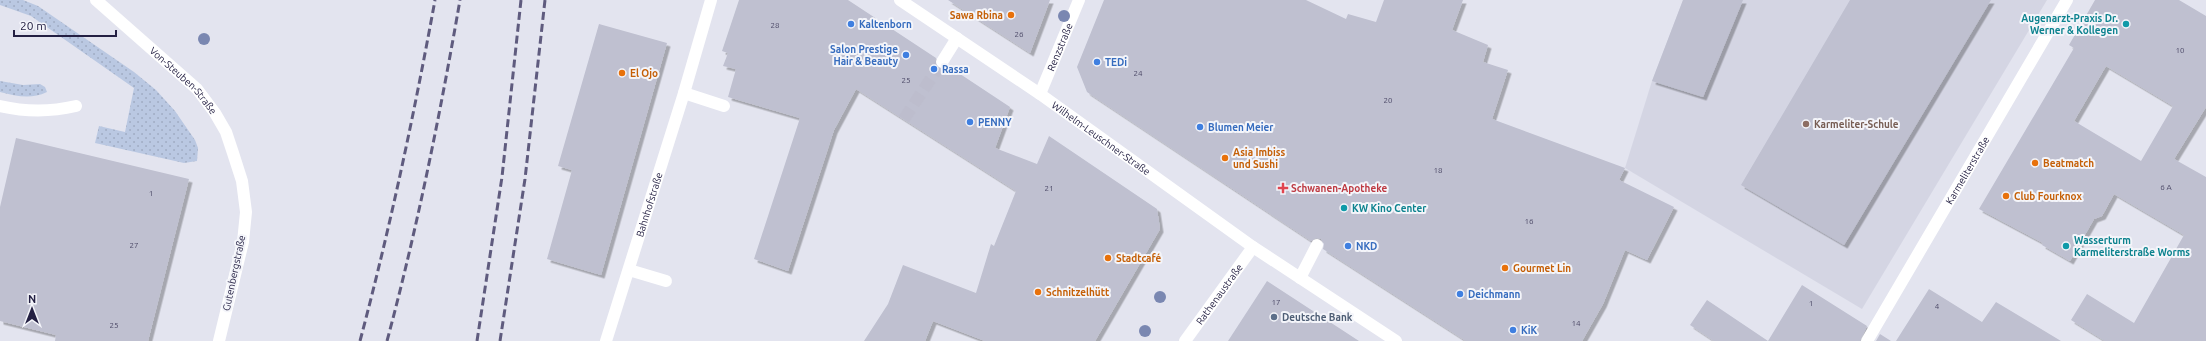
<svg xmlns="http://www.w3.org/2000/svg" width="2206" height="341" font-family="Ubuntu,sans-serif">
  <style>
    .built { fill: #d4d5e3 }
    .grass { fill: url(#grass-dots) }
    .building { fill: #bfc0d0; fill-rule: evenodd; filter: url(#shadow) }
    .lines { fill: none; stroke-linecap: round; stroke-linejoin: round }
    .minor-tunnel { stroke: #bdbdcd; stroke-width: 12; stroke-dasharray: 12 6; stroke-linecap: butt }
    .minor { stroke: #fff; stroke-width: 12 }
    .rail { stroke: #5f5b7e; stroke-width: 3; stroke-dasharray: 8 4; stroke-linecap: butt }
    .tree { fill: #7a87b1 }
    .food-dot { fill: #e8710a; stroke: #f4f5fa; stroke-width: 1.5 }
    .shop-dot { fill: #3f7fe0; stroke: #f4f5fa; stroke-width: 1.5 }
    .culture-dot { fill: #0f9aa8; stroke: #f4f5fa; stroke-width: 1.5 }
    .education-dot { fill: #8d6e63; stroke: #f4f5fa; stroke-width: 1.5 }
    .health-dot { fill: #e0444e; stroke: #f4f5fa; stroke-width: 1.5 }
    .service-dot { fill: #5c6f8a; stroke: #f4f5fa; stroke-width: 1.5 }
    .labels { text-anchor: middle; dominant-baseline: central; stroke-width: 4; stroke-linejoin: round; paint-order: stroke }
    .number-label { font-size: 8px; fill: #4b4866 }
    .food-label { font-size: 10px; font-weight: bold; fill: #c56008; stroke: #f4f5fa; text-anchor: start }
    .culture-label { font-size: 10px; font-weight: bold; fill: #0d838f; stroke: #f4f5fa; text-anchor: start }
    .shop-label { font-size: 10px; font-weight: bold; fill: #366cbe; stroke: #f4f5fa; text-anchor: start }
    .street-label { font-size: 10px; fill: #242043; stroke: #f4f5fa }
    .education-label { font-size: 10px; font-weight: bold; fill: #785e54; stroke: #f4f5fa; text-anchor: start }
    .health-label { font-size: 10px; font-weight: bold; fill: #be3a42; stroke: #f4f5fa; text-anchor: start }
    .service-label { font-size: 10px; font-weight: bold; fill: #4e5e75; stroke: #f4f5fa; text-anchor: start }
  </style>
  <defs>
    <pattern id="grass-dots" width="8" height="8" patternUnits="userSpaceOnUse"><rect width="8" height="8" fill="#bac8e2"/><path d="M2 2h.1M6 6h.1" fill="none" stroke="#a0acc3" stroke-width="1.8" stroke-linecap="round"/></pattern>
    <filter id="shadow"><feDropShadow dx="3.5" dy="3.5" stdDeviation="0" flood-color="#0004"/></filter>
  </defs>
  <rect width="100%" height="100%" fill="#e3e4ef"/>
  <!-- built -->
  <path class="built" d="M 1683,0 L 2047,0 L 1862,309 L 1625,168 L 1652,81 Z"/>
  <!-- grass -->
  <path class="grass" d="M 0,0 L 23,0 L 38,6 L 134,72 L 156,90 L 175,111 L 195,140 L 198,148 L 197,161 L 184,163 L 95,143 L 99,126 L 125,132 L 134,88 L 31,16 L 0,5 Z
    M 0,81 L 23,85 L 40,84 L 45,87 L 47,92 C 30,100 17,96 0,92 Z"/>
  <!-- building -->
  <path class="building" d="M 739,0 L 848,0 L 936,58 L 935,62 L 938,68 L 942,69 L 948,66 L 1010,107 L 995,148 L 1037,164 L 1049,136 L 1157,209 L 1160,229 L 1095,341 L 985,341 L 933,321 L 925,341 L 864,341 L 888,304 L 903,265 L 976,293 L 991,244 L 994,246 L 1016,191 L 856,89 L 834,130 L 788,271 L 754,259 L 800,118 L 728,97 L 736,69 L 723,66 L 728,53 L 722,51 Z
    M 948,0 L 1050,0 L 1030,53 Z
    M 1104,0 L 1306,0 L 1346,19 L 1348,14 L 1376,22 L 1384,0 L 1463,0 L 1452,30 L 1488,45 L 1483,62 L 1508,70 L 1492,119 L 1625,168 L 1619,180 L 1674,207 L 1647,260 L 1625,250 L 1603,304 L 1582,341 L 1466,341 L 1323,249 L 1324,244 L 1321,239 L 1316,238 L 1311,241 L 1087,92 L 1077,67 Z
    M 1683,0 L 1743,0 L 1703,97 L 1652,81 Z
    M 1850,0 L 1991,0 L 1844,245 L 1741,185 Z
    M 2095,0 L 2179,0 L 2206,16 L 2206,107 L 2174,159 L 2206,177 L 2206,341 L 2105,341 L 2071,320 L 2087,294 L 2134,323 L 2184,235 L 2114,194 L 2102,216 L 2094,219 L 2070,261 L 2042,245 L 2043,243 L 1979,209 L 2074,48 L 2069,45 ZM 2106,66 L 2173,106 L 2141,161 L 2074,121 Z
    M 599,24 L 667,43 L 601,275 L 547,259 L 572,170 L 558,166 Z
    M 16,138 L 189,179 L 148,341 L 55,341 L 56,335 L 0,321 L 0,207 Z
    M 1267,281 L 1359,341 L 1228,341 Z
    M 1802,285 L 1867,326 L 1860,341 L 1714,341 L 1690,325 L 1707,300 L 1768,341 Z
    M 1929,289 L 1982,322 L 1996,302 L 2061,341 L 1896,341 Z
    M 1880,334 L 1891,341 L 1876,341 Z"/>
  <g class="lines">
    <!-- minor-tunnel -->
    <path class="minor-tunnel" d="M 904,119 L 942,62"/>
    <!-- minor -->
    <g class="minor">
      <path id="s1" d="M 96,0 L 197,89 L 215,113 L 226,132 L 233,153 L 242,181 L 246,212 L 243,242 L 219,341"/>
      <path id="s2" d="M 900,0 L 1040,94 L 1253,247 L 1396,341"/>
      <path d="M 942,62 L 957,38"/>
      <path d="M 684,93 L 724,106"/>
      <path id="s3" d="M 1040,94 L 1079,0"/>
      <path d="M 0,106 C 26,112 50,112 76,106"/>
      <path d="M 629,270 L 666,281"/>
      <path d="M 1300,278 L 1317,245"/>
      <path id="s4" d="M 606,341 L 684,93 L 711,0"/>
      <path id="s5" d="M 1185,341 L 1253,247"/>
      <path id="s6" d="M 1867,341 L 2067,0"/>
    </g>
    <!-- rail -->
    <path class="rail" d="M 360,341 C 390,228 414,115 435,0
      M 387,341 C 417,229 440,115 460,0
      M 477,341 L 502,177 L 521,0
      M 500,341 L 525,179 L 545,0"/>
  </g>
  <!-- trees -->
  <g class="tree">
    <circle cx="1064" cy="16" r="6"/>
    <circle cx="204" cy="39" r="6"/>
    <circle cx="1160" cy="297" r="6"/>
    <circle cx="1145" cy="331" r="6"/>
  </g>
  <!-- markers -->
  <g class="food-dot">
    <circle cx="1011" cy="15" r="4"/>
    <circle cx="622" cy="73" r="4"/>
    <circle cx="1225" cy="158" r="4"/>
    <circle cx="2035" cy="163" r="4"/>
    <circle cx="2006" cy="196" r="4"/>
    <circle cx="1108" cy="258" r="4"/>
    <circle cx="1505" cy="268" r="4"/>
    <circle cx="1038" cy="292" r="4"/>
  </g>
  <g class="shop-dot">
    <circle cx="851" cy="24" r="4"/>
    <circle cx="906" cy="55" r="4"/>
    <circle cx="1097" cy="62" r="4"/>
    <circle cx="934" cy="69" r="4"/>
    <circle cx="970" cy="122" r="4"/>
    <circle cx="1200" cy="127" r="4"/>
    <circle cx="1348" cy="246" r="4"/>
    <circle cx="1460" cy="294" r="4"/>
    <circle cx="1513" cy="330" r="4"/>
  </g>
  <g class="culture-dot">
    <circle cx="2126" cy="24" r="4"/>
    <circle cx="1344" cy="208" r="4"/>
    <circle cx="2066" cy="246" r="4"/>
  </g>
  <circle class="education-dot" cx="1806" cy="124" r="4"/>
  <path class="health-dot" d="M1281 182h4v4h4v4h-4v4h-4v-4h-4v-4h4z"/>
  <circle class="service-dot" cx="1274" cy="317" r="4"/>
  <g class="labels">
    <!-- number labels -->
    <g class="number-label">
      <text x="775" y="25">28</text>
      <text x="1019" y="34">26</text>
      <text x="2180" y="50">10</text>
      <text x="1138" y="73">24</text>
      <text x="906" y="80">25</text>
      <text x="1388" y="100">20</text>
      <text x="1438" y="170">18</text>
      <text x="2166" y="187">6 A</text>
      <text x="1049" y="188">21</text>
      <text x="151" y="193">1</text>
      <text x="1529" y="221">16</text>
      <text x="134" y="245">27</text>
      <text x="1276" y="302">17</text>
      <text x="1811" y="303">1</text>
      <text x="1937" y="306">4</text>
      <text x="1576" y="323">14</text>
      <text x="114" y="325">25</text>
    </g>
    <!-- food labels -->
    <g class="food-label">
      <text x="1003" y="15" text-anchor="end">Sawa Rbina</text>
      <text x="630" y="73">El Ojo</text>
      <text x="1233" y="152">Asia Imbiss<tspan x="1233" dy="12">und Sushi</tspan></text>
      <text x="2043" y="163">Beatmatch</text>
      <text x="2014" y="196">Club Fourknox</text>
      <text x="1116" y="258">Stadtcafé</text>
      <text x="1513" y="268">Gourmet Lin</text>
      <text x="1046" y="292">Schnitzelhütt</text>
    </g>
    <!-- culture labels -->
    <g class="culture-label">
      <text x="2118" y="18" text-anchor="end">Augenarzt-Praxis Dr.<tspan x="2118" dy="12">Werner &amp; Kollegen</tspan></text>
      <text x="1352" y="208">KW Kino Center</text>
      <text x="2074" y="240">Wasserturm<tspan x="2074" dy="12">Karmeliterstraße Worms</tspan></text>
    </g>
    <!-- shop labels -->
    <g class="shop-label">
      <text x="859" y="24">Kaltenborn</text>
      <text x="898" y="49" text-anchor="end">Salon Prestige<tspan x="898" dy="12">Hair &amp; Beauty</tspan></text>
      <text x="1105" y="62">TEDi</text>
      <text x="942" y="69">Rassa</text>
      <text x="978" y="122">PENNY</text>
      <text x="1208" y="127">Blumen Meier</text>
      <text x="1356" y="246">NKD</text>
      <text x="1468" y="294">Deichmann</text>
      <text x="1521" y="330">KiK</text>
    </g>
    <!-- street labels -->
    <g class="street-label">
      <text stroke="none"><textPath href="#s3" startOffset="51">Renzstraße</textPath></text>
      <text stroke="none"><textPath href="#s1" startOffset="119">Von-Steuben-Straße</textPath></text>
      <text stroke="none"><textPath href="#s2" startOffset="244">Wilhelm-Leuschner-Straße</textPath></text>
      <text stroke="none"><textPath href="#s6" startOffset="198">Karmeliterstraße</textPath></text>
      <text stroke="none"><textPath href="#s4" startOffset="143">Bahnhofstraße</textPath></text>
      <text transform="translate(234 273) rotate(-78)">Gutenbergstraße</text>
      <text stroke="none"><textPath href="#s5" startOffset="58">Rathenaustraße</textPath></text>
    </g>
    <!-- education labels -->
    <g class="education-label">
      <text x="1814" y="124">Karmeliter-Schule</text>
    </g>
    <!-- health labels -->
    <g class="health-label">
      <text x="1291" y="188">Schwanen-Apotheke</text>
    </g>
    <!-- service labels -->
    <g class="service-label">
      <text x="1282" y="317">Deutsche Bank</text>
    </g>
  </g>
  <!-- north arrow -->
  <g transform="translate(32 309)" stroke="#f4f5fa" stroke-width="3" paint-order="stroke">
  <path d="M0-3L7 15L0 10L-7 15Z" fill="#242043"/>
  <text y="-6" font-size="11" font-weight="bold" text-anchor="middle" fill="#242043">N</text>
  </g>
  <!-- scale -->
  <path d="M14 30v6h102v-6" fill="none" stroke="#242043" stroke-width="2"/>
  <text x="20" y="30" font-size="12" fill="#242043" stroke="#f4f5fa" stroke-width="3" paint-order="stroke">20 m</text>
</svg>
